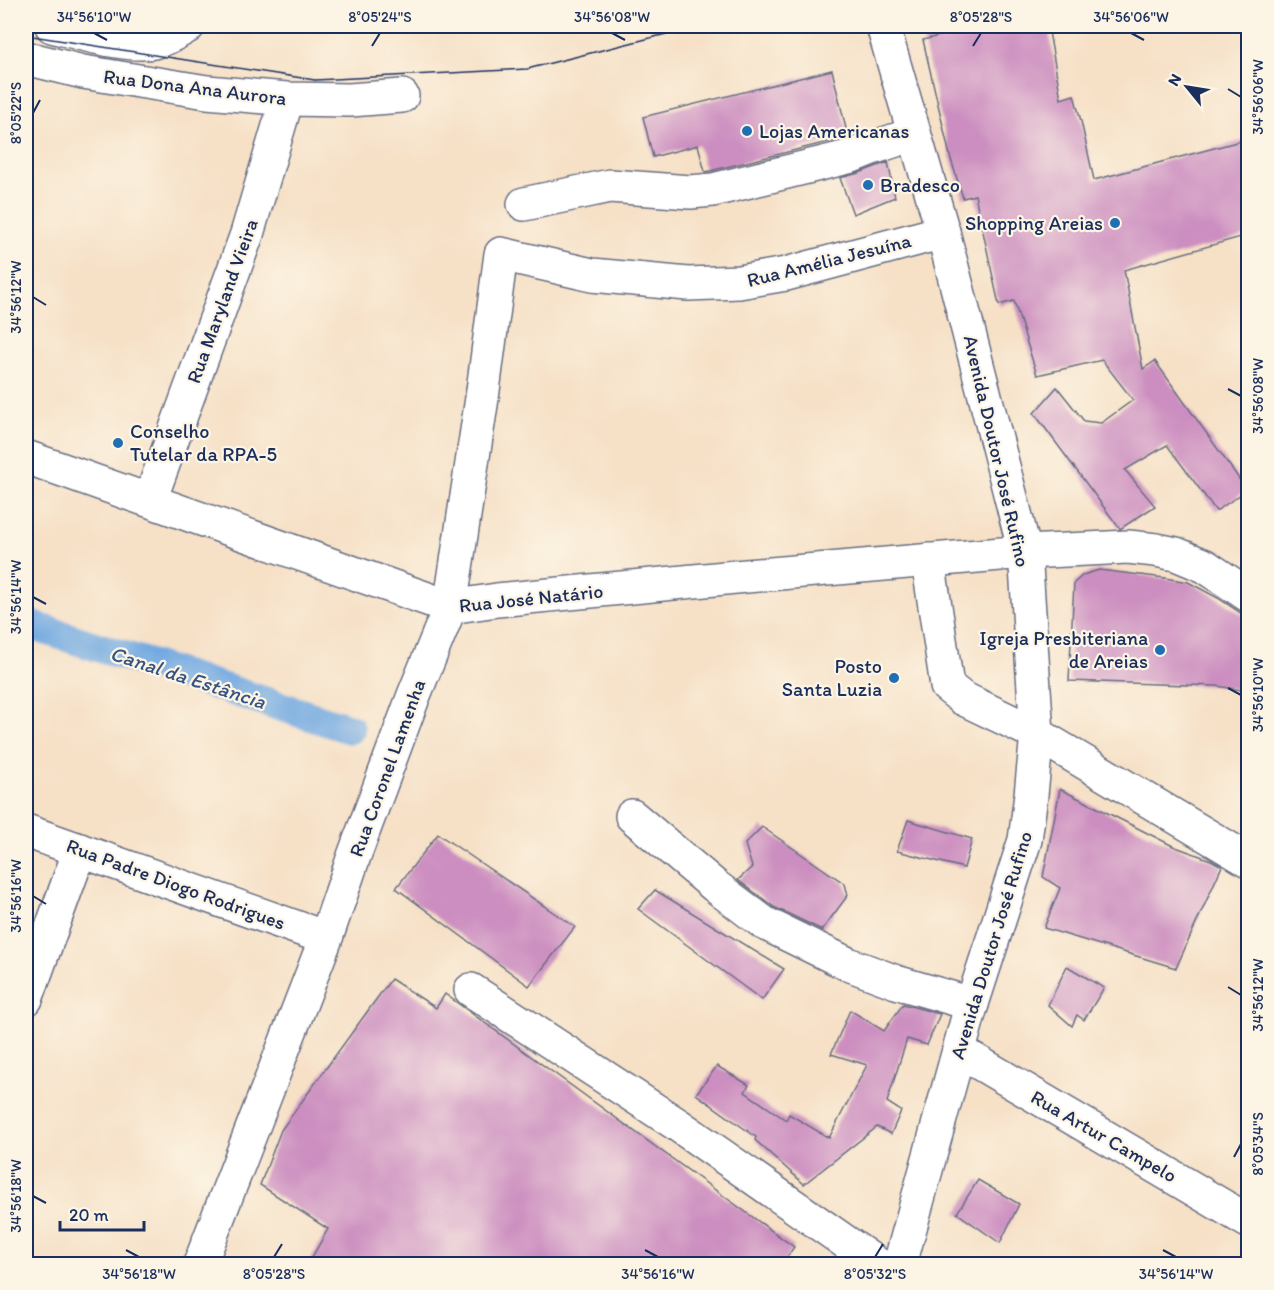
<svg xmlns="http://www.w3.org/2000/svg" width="1274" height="1290" font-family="Itim,sans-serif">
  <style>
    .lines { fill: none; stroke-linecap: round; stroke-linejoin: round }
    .canal { stroke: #72a9e1; stroke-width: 30 }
    .building { fill: #cc8ec0 }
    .minor-casing { stroke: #686d82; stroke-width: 36 }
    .major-casing { stroke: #686d82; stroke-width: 36 }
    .minor { stroke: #fff; stroke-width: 33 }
    .major { stroke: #fff; stroke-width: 33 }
    .tram { stroke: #1b2f5e; stroke-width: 1.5 }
    .ticks { fill: none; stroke: #1b2f5e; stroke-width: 2 }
    .poi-dot { fill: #1f6fb2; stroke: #fcf5e5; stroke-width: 2 }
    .labels { text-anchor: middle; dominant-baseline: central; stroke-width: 4.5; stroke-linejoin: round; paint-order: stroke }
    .street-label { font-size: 20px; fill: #1b2f5e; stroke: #fcf5e5 }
    .poi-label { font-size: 20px; fill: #1b2f5e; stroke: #fcf5e5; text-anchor: start }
    .water-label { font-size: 21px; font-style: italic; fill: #355485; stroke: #fcf5e5 }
    .neatline { fill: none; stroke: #1b2f5e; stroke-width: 2 }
    .ticks-label { font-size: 15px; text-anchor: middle; fill: #1b2f5e }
  </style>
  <rect width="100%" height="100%" fill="#fcf5e5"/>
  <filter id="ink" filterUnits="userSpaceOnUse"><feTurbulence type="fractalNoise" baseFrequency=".0167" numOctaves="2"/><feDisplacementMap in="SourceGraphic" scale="12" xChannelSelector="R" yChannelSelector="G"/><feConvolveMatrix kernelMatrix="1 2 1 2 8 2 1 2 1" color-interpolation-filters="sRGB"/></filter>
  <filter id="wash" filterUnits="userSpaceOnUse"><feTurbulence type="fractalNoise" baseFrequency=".008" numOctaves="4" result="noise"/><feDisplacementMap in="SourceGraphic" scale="24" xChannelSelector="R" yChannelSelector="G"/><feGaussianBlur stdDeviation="1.35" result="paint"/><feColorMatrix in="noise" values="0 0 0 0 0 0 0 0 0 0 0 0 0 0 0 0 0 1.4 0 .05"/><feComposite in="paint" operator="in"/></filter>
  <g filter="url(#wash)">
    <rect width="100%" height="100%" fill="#f6e0c6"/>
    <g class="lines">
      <!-- canal -->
      <path class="canal" d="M 26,625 L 30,625 L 350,729"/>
    </g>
    <g id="blocks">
      <!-- building -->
      <path class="building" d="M 978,26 L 1048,26 L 1061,99 L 1074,95 L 1081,121 L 1094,180 L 1248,139 L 1248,235 L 1124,270 L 1143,369 L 1155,361 L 1247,490 L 1216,511 L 1167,445 L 1125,470 L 1155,506 L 1120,529 L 1034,413 L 1057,387 L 1084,421 L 1101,423 L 1133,400 L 1102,360 L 1037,375 L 1014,301 L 999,305 L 975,195 L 963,198 L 950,156 L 923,40 Z
        M 832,70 L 848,137 L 710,171 L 705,172 L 698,145 L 653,157 L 643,117 Z
        M 888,162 L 895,197 L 853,214 L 840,178 L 859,173 Z
        M 1099,570 L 1165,578 L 1188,582 L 1218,598 L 1248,618 L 1248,691 L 1217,686 L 1069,681 L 1074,583 L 1083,575 Z
        M 1060,789 L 1173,846 L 1211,860 L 1222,866 L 1176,968 L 1044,928 L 1060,888 L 1043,877 Z
        M 908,820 L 972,839 L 964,868 L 897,851 Z
        M 762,827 L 845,884 L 848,895 L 822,930 L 774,907 L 738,880 L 752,867 L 745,844 Z
        M 438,834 L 575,927 L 529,986 L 396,888 Z
        M 655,890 L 784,969 L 762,1000 L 638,909 Z
        M 1067,966 L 1104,988 L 1084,1020 L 1077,1015 L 1072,1026 L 1048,1005 Z
        M 391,979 L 436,1008 L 445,994 L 794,1247 L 782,1264 L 308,1264 L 328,1229 L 260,1185 L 281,1130 Z
        M 903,1004 L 940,1014 L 927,1045 L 907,1039 L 887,1102 L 901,1111 L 891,1134 L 877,1127 L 804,1184 L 755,1140 L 756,1137 L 696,1094 L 717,1066 L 749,1085 L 745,1092 L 786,1120 L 789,1114 L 829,1138 L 867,1065 L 831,1054 L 850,1010 L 884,1031 Z
        M 978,1180 L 1019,1204 L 1000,1243 L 957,1213 Z"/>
    </g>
  </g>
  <g filter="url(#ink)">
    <use href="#blocks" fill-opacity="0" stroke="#686d82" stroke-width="1.5"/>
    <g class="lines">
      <defs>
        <path id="minor" d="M 52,26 C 79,33 126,47 154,42 C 167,39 178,32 188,26
          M 26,58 L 83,72 L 207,92 L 287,99 L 350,100 L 402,96
          M 524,204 L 610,186 L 690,192 L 713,190 L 852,156 L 872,148 L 914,134
          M 150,500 L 247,234 L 287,99
          M 928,560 L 947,686 L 962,698 L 1037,734 L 1248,860
          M 632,816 L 715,886 L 764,923 L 848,964 L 896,982 L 972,1004
          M 26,831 L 326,938
          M 471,990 L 678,1125 L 877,1264
          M 26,999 L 80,850
          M 959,1051 L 1248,1221
          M 200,1264 L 326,938 L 354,856 L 414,695 L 450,607 L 482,398 L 501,254 L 592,275 L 688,284 L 739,282 L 786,274 L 943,232"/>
        <path id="major" d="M 883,26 L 943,232 L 1025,552 L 1037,734 L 1031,795 L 1025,840 L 970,1010 L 900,1264
          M 26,457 L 450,607 L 497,600 L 746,576 L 1025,552 L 1128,547 L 1156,550 L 1176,554 L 1205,566 L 1248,595"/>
      </defs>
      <!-- minor casing -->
      <use href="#minor" class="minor-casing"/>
      <!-- major casing -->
      <use href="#major" class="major-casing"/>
      <!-- minor -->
      <use href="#minor" class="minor"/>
      <!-- major -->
      <use href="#major" class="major"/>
      <!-- tram -->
      <path class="tram" d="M 26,35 L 315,80 L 527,69 L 698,26"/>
    </g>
  </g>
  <!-- ticks -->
  <path class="ticks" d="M 94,33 L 107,40M 612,33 L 625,40M 1131,33 L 1144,40M 372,46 L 380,33M 973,46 L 981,33M 1228,89 L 1241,97M 33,113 L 40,100M 33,297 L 46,305M 1228,389 L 1241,396M 33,597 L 46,604M 1228,688 L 1241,695M 33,896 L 46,904M 1228,987 L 1241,995M 1234,1157 L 1241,1144M 33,1196 L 46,1203M 126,1250 L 139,1257M 645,1250 L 658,1257M 1163,1250 L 1176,1257M 274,1257 L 282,1244M 875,1257 L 883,1244"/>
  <!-- markers -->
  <g class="poi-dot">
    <circle cx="747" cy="131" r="6"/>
    <circle cx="868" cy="185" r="6"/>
    <circle cx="1115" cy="223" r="6"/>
    <circle cx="118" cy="443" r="6"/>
    <circle cx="1160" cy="650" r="6"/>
    <circle cx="894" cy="678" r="6"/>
  </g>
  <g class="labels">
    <!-- street labels -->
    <g class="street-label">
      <text transform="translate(195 87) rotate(7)">Rua Dona Ana Aurora</text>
      <text transform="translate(829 260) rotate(-14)">Rua Amélia Jesuína</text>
      <text transform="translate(222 301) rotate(-70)">Rua Maryland Vieira</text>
      <text transform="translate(997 451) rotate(77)">Avenida Doutor José Rufino</text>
      <text transform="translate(531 598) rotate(-6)">Rua José Natário</text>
      <text transform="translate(387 768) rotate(-70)">Rua Coronel Lamenha</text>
      <text transform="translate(176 884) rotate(20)">Rua Padre Diogo Rodrigues</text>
      <text transform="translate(991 945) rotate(-73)">Avenida Doutor José Rufino</text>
      <text transform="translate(1104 1136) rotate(30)">Rua Artur Campelo</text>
    </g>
    <!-- poi labels -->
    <g class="poi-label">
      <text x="759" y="131">Lojas Americanas</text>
      <text x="880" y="185">Bradesco</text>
      <text x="1103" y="223" text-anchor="end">Shopping Areias</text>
      <text x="130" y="431">Conselho<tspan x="130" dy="23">Tutelar da RPA-5</tspan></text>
      <text x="1148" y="638" text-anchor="end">Igreja Presbiteriana<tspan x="1148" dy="23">de Areias</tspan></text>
      <text x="882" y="666" text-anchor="end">Posto<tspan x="882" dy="23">Santa Luzia</tspan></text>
    </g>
    <!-- water labels -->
    <g class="water-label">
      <text transform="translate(188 677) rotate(18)">Canal da Estância</text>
    </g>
  </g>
  <!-- margin -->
  <rect width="1274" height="1290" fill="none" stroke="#fcf5e5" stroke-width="66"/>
  <!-- north arrow -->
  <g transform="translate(1187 87) rotate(300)" stroke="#fcf5e5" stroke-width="4.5" paint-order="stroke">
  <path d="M0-4.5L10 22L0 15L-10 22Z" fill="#1b2f5e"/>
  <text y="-9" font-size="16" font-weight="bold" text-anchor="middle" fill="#1b2f5e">N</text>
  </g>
  <!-- scale -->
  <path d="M60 1221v9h84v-9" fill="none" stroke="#1b2f5e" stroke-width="3"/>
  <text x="69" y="1221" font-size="18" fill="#1b2f5e" stroke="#fcf5e5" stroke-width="4.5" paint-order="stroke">20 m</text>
  <rect x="33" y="33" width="1208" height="1224" class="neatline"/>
  <g class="ticks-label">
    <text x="94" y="22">34°56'10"W</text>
    <text x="380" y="22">8°05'24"S</text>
    <text x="612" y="22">34°56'08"W</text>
    <text x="981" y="22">8°05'28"S</text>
    <text x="1131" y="22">34°56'06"W</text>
    <text transform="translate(1258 97) rotate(-90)" y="5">34°56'06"W</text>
    <text transform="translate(16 113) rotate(-90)" y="5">8°05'22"S</text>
    <text transform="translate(16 297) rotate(-90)" y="5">34°56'12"W</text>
    <text transform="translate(1258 396) rotate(-90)" y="5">34°56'08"W</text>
    <text transform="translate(16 597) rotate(-90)" y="5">34°56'14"W</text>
    <text transform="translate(1258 695) rotate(-90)" y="5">34°56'10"W</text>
    <text transform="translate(16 896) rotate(-90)" y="5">34°56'16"W</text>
    <text transform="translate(1258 995) rotate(-90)" y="5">34°56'12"W</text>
    <text transform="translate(1258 1144) rotate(-90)" y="5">8°05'34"S</text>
    <text transform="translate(16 1196) rotate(-90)" y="5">34°56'18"W</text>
    <text x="139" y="1279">34°56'18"W</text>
    <text x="274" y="1279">8°05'28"S</text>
    <text x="658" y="1279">34°56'16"W</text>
    <text x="875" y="1279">8°05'32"S</text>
    <text x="1176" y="1279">34°56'14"W</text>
  </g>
</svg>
